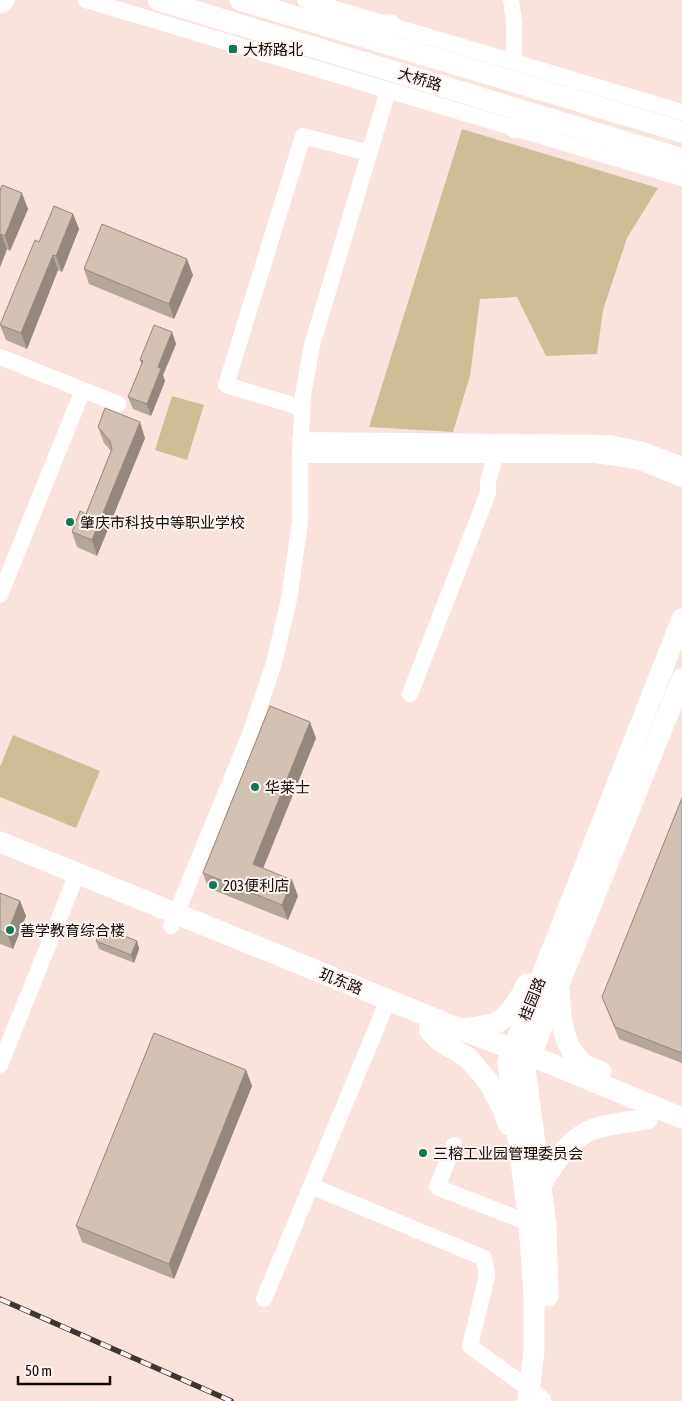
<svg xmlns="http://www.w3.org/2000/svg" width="682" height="1401" font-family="'Asap Condensed','Noto Sans SC',sans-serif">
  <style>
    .green { fill: #cfbd95 }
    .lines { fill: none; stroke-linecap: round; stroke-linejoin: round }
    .minor { stroke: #fff; stroke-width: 16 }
    .major { stroke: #fff; stroke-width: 21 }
    .rail-casing { stroke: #3f3532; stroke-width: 5.5 }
    .rail { stroke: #fef4f1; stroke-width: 4; stroke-dasharray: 11; stroke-linecap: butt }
    .wall { fill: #b5a69a }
    .shaded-wall { fill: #94877d }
    .building { fill: #d3c1b3; stroke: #94877d }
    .poi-dot { fill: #0f7953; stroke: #fef4f1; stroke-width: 2 }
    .labels { text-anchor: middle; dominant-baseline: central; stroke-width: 4; stroke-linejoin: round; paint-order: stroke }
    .poi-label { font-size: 15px; fill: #120b09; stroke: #fef4f1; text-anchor: start }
    .street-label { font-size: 15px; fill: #120b09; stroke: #fef4f1 }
  </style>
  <rect width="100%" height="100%" fill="#fbe3dd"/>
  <!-- green -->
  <path class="green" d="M 462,129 L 658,188 L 627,238 L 603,310 L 597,354 L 546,356 L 517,297 L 480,299 L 470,376 L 453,432 L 369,427 Z
    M 172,396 L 204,405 L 187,460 L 155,450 Z
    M 13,735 L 100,771 L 76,828 L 0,797 L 0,767 Z"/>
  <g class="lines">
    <!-- minor -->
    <path class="minor" d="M 86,0 L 682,178
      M 305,0 L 682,112
      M 511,0 L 514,23 L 514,62
      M 0,357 L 118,404
      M 302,408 L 226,385 L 303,136 L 369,153
      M 300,440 L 609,443 L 640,449 L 682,465
      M 300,455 L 595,455 L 638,461 L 682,479
      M 0,595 L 83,390
      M 410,694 L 488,493 L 488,481 L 496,455
      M 171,926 L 250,734 L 274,663 L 289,599 L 300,522 L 300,455 L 303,395 L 312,345 L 388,91
      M 0,1065 L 77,874
      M 454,1145 L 437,1187 L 529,1223 L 537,1224
      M 311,1186 L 484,1258 L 487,1276 L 470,1346 L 543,1399
      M 264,1299 L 388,1000"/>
    <!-- major -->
    <path class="major" d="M 158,0 L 682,159
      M 240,0 L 682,132
      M 0,3 L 4,0
      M 347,24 L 391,25
      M 515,128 L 555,126
      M 0,842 L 460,1029 L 554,1065 L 682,1118
      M 559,991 C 561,1015 561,1042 580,1061 C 585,1067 594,1069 601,1072
      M 462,1029 C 474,1027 488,1027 498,1022 C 511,1015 521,996 527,984
      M 429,1030 L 441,1042 L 467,1057 L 488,1081 L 503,1109 L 509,1125
      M 541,1185 C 554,1163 570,1136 597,1128 C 613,1123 631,1122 647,1119
      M 548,1296 L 546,1225 L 525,1069 L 682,679
      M 528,1401 L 534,1350 L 534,1294 L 529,1223 L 508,1062 L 682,619"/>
    <defs>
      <path id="rail" d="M 0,1299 L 231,1401"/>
    </defs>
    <!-- rail casing -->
    <use href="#rail" class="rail-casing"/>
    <!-- rail -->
    <use href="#rail" class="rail"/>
  </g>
  <!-- wall -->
  <path class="wall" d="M 0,191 L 28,209 L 10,251 L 7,249 L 0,267 Z
    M 73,214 L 79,229 L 62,272 L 58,270 L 27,349 L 6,340 L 0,325 Z
    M 84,269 L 193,275 L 174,319 L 89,284 Z
    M 172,332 L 176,344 L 163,375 L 165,381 L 151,416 L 133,409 L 128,397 L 142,365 L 140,360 Z
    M 98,427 L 145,438 L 97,556 L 77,547 L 72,532 L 86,514 L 111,451 L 104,443 Z
    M 316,738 L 263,869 L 298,896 L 288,920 L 208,888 L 203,873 Z
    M 682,798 L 682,1063 L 619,1039 L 602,997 Z
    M 0,893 L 20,901 L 26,916 L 13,949 L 0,944 Z
    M 96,941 L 137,941 L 139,949 L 134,963 L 99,949 Z
    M 246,1070 L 252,1086 L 174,1279 L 82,1242 L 76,1226 Z"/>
  <!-- shaded-wall -->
  <path class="shaded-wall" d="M 22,193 L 28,209 L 10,251 L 5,236 Z
    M 73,214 L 79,229 L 62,272 L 56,256 Z
    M 1,234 L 7,249 L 0,267 L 0,238 Z
    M 53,255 L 58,270 L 27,349 L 21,333 Z
    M 187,259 L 193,275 L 174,319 L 169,304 Z
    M 172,332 L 176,344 L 163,375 L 165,381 L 151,416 L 147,404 L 158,367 Z
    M 140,422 L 145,438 L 97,556 L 92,540 Z
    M 310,722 L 316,738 L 258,880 L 253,864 Z
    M 292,880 L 298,896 L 288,920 L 282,905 Z
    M 20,901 L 26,916 L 13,949 L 7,934 Z
    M 137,941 L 139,949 L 134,963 L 131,955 Z
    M 246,1070 L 252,1086 L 174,1279 L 169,1264 Z"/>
  <!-- building -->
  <path class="building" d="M 2,185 L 22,193 L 5,236 L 1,234 L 0,238 L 0,191 Z
    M 54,206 L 73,214 L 56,256 L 53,255 L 21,333 L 0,325 L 35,240 L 39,242 Z
    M 102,224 L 187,259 L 169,304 L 84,269 Z
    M 154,325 L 172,332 L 158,367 L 161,369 L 147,404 L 128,397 L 143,361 L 140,360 Z
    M 105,408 L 140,422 L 92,540 L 72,532 L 80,511 L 86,514 L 112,449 L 110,441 L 98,427 Z
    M 270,706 L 310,722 L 253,864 L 292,880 L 282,905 L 203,873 Z
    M 682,798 L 682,1053 L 615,1027 L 602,997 Z
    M 0,893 L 20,901 L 7,934 L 0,931 Z
    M 102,927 L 137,941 L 131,955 L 96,941 Z
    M 154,1033 L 246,1070 L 169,1264 L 76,1226 Z"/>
  <!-- markers -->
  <g class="poi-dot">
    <rect x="228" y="44" width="10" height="10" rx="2.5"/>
    <circle cx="70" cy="522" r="5"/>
    <circle cx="255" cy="787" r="5"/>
    <circle cx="213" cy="885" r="5"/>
    <circle cx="10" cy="930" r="5"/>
    <circle cx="423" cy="1153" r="5"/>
  </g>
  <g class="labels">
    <!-- poi labels -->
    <g class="poi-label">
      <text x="243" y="49">大桥路北</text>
      <text x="80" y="522">肇庆市科技中等职业学校</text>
      <text x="265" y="787">华莱士</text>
      <text x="223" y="885">203便利店</text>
      <text x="20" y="930">善学教育综合楼</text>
      <text x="433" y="1153">三榕工业园管理委员会</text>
    </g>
    <!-- street labels -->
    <g class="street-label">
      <text transform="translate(420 79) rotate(17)">大桥路</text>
      <text transform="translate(341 981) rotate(22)">玑东路</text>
      <text transform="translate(532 999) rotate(-68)">桂园路</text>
    </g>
  </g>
  <!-- scale -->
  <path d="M18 1376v8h92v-8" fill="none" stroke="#120b09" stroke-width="2.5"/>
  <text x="25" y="1376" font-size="15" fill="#120b09" stroke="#fef4f1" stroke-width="4" paint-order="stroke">50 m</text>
</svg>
